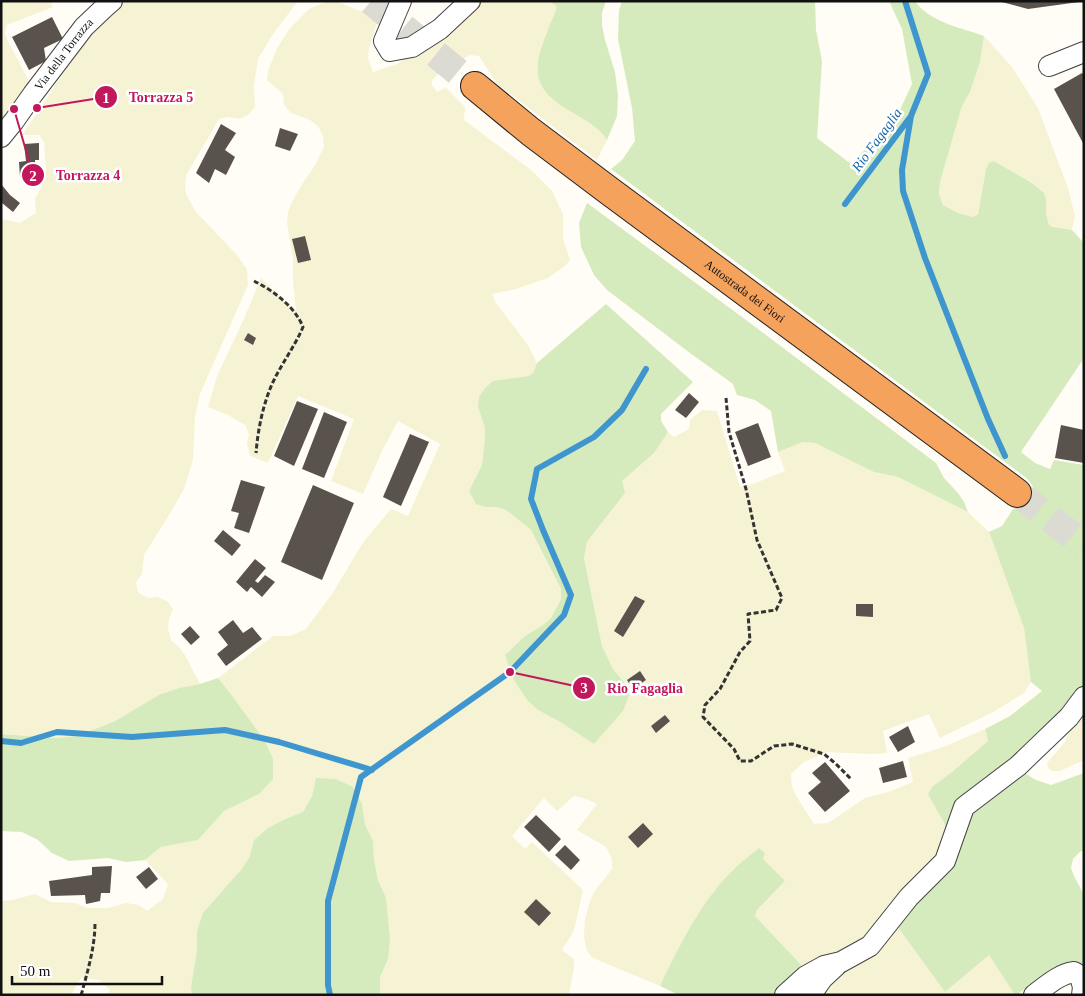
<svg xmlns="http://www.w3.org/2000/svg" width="1085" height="996" font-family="'Times New Roman',serif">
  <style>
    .farmland { fill: #f6f3d4 }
    .green { fill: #d5ebbd }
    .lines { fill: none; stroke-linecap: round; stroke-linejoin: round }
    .stream { stroke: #3f96cf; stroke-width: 6 }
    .building { fill: #5a524d }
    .highway-tunnel { stroke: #dbdad3; stroke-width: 28; stroke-dasharray: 28 14; stroke-linecap: butt }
    .minor-casing { stroke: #444; stroke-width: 22 }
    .highway-casing { stroke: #222; stroke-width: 30 }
    .path { stroke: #333; stroke-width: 3; stroke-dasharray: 5 2.5; stroke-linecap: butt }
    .minor { stroke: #fff; stroke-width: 20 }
    .highway { stroke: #f5a25d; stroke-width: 28 }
    .labels { text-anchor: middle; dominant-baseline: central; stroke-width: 5; stroke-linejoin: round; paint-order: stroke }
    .street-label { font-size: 12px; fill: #111; stroke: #fff }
    .water-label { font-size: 14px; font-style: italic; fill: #1768a6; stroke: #fff }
    .leader { fill: none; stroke: #c2185b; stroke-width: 2 }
    .callout-dot { fill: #c2185b; stroke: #fff; stroke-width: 2 }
    .mark-label { font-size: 15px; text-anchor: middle; font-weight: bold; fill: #fff }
    .callout-label { font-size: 14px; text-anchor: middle; font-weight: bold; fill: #c2185b; stroke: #fff; stroke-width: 5; stroke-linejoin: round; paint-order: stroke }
  </style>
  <rect width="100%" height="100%" fill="#fffdf5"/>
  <!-- farmland -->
  <path class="farmland" d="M 1,1 L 50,1 L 53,7 L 7,25 L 5,33 L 8,41 L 32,87 L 1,129 Z
    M 125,1 L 298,1 L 273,34 L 258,59 L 254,86 L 255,107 L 248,115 L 239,119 L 229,117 L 219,119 L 187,174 L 185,183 L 186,194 L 196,212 L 237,255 L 247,269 L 248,285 L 200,394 L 195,416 L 193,460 L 184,489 L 171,512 L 144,555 L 142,574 L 136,582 L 138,592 L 147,598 L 157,597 L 167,601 L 173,609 L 169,619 L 168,629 L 171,640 L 179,647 L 185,655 L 200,684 L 179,688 L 114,721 L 77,736 L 57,738 L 1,734 L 1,219 L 20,223 L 36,213 L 35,198 L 41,188 L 46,169 L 44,142 L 39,135 L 22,135 L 48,97 L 68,63 L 86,41 L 98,23 Z
    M 328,1 L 338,2 L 357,10 L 367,12 L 377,16 L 378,19 L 369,48 L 368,58 L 373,72 L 397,64 L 471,13 L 481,1 L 550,1 L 558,7 L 553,20 L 548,29 L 541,47 L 537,71 L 573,113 L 599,128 L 607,140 L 597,160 L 497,84 L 479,56 L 470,55 L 438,74 L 432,80 L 432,85 L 437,92 L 446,88 L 465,107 L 464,120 L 531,170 L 552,191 L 563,214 L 563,238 L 570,260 L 565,266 L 548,278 L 516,289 L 492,294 L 496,303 L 528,345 L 537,363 L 533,373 L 528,376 L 493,381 L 478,407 L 485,428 L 485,438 L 482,465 L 469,491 L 486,507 L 496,507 L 506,510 L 531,530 L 561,589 L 561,599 L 551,618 L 543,625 L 525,636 L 528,701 L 538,710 L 562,723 L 623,681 L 613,669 L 602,646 L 584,558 L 587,542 L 625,493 L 621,481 L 654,453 L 668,432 L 674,437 L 689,429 L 690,420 L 702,410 L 717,411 L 740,487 L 753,484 L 785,471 L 778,452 L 803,442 L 815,443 L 874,472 L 898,477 L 968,512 L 989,532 L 1024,628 L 1031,682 L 1024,693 L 995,711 L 940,738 L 929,714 L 883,731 L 887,753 L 870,754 L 827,752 L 804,762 L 791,774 L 792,787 L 798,799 L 814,824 L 828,823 L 865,798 L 888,792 L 913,782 L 908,758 L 946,746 L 985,729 L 988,741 L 952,772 L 933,786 L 943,821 L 950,835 L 945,850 L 869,939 L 806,970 L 755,916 L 757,910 L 785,881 L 735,868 L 715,890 L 697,916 L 680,945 L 660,986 L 593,958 L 589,954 L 586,948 L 584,937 L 585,919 L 590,901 L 594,892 L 612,869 L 612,859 L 606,847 L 577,830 L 597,804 L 586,799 L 574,796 L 557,811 L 544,798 L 512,836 L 525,849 L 532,842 L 583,890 L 575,926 L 572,934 L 562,950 L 574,959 L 574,968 L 569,995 L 380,995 L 380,977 L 388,959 L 386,898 L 378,880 L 374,860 L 373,841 L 365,824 L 362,804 L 316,778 L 312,796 L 303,812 L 285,819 L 268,828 L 254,840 L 249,858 L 197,931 L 197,950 L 191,987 L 192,995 L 107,995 L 110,990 L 99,980 L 81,978 L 71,995 L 1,995 L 1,901 L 12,900 L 35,894 L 51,902 L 75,903 L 87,908 L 107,908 L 126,903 L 139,905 L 147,911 L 163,899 L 168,884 L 145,860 L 161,847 L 198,840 L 224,811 L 259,794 L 230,693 L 218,678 L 273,636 L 290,636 L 306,629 L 332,594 L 364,541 L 391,509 L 408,516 L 440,444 L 398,421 L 382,451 L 363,494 L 331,481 L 354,419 L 298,396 L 268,463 L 250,456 L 247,443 L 249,434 L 245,425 L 228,415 L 208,407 L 217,376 L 243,321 L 261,278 L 280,297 L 296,310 L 293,280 L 293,257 L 287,223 L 288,212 L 292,202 L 302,184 L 314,167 L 324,147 L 323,136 L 318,126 L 310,120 L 291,113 L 284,105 L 283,94 L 267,80 L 268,71 L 277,48 L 290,28 L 309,9 Z
    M 984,36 L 1012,67 L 1038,108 L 1068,188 L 1075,216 L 1072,230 L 1053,227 L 1049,225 L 1046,214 L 1046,199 L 1044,193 L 1032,183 L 994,161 L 986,169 L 978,214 L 973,217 L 958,213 L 943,205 L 939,194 L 940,182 L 962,106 L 970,92 L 980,62 Z
    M 1084,709 L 1084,760 L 1060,771 L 1052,771 L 1048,768 L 1047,763 L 1065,742 L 1073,723 Z
    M 894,922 L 945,992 L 989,954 L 1015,995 L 820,995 L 824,986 L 875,950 Z"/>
  <!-- green -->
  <path class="green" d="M 550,1 L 606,1 L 602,13 L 602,25 L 605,40 L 615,72 L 618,95 L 617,116 L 607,140 C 599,127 588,122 575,114 C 534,91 530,74 547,32 C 550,23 554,17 557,7 Z
    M 622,1 L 815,1 L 816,30 L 822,61 L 817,138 L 851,164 L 897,116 L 912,84 L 902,29 L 889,1 L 915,1 C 929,22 962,28 984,36 L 980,62 L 970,92 L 962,106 L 940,182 L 939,194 L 943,205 L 958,213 L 973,217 L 978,214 L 986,169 L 989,163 L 994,161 L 1032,183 L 1044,193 L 1046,199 L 1046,214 L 1049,225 L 1053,227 L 1072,230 L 1084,243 L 1084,358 L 1021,452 L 1035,463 L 1050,469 L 1054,460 L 1084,465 L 1084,691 L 950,835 L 943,821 L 928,794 L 933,786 L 952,772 L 988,741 L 985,729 L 1010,716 L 1042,691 L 1031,682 L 1024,628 L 989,532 L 1002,526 L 1013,509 L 1021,511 L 1025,504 L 1034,499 C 1035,487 1033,485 1025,477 L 611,169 L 622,160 L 635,141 L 632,108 L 618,39 L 619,10 Z
    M 587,203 L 742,317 L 936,463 L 944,478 L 958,493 L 964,502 L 968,512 L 898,477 L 874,472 L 815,443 L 803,442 L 778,452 L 771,411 L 755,400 L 737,395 L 733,384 L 690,353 L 607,290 L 594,275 L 581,247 L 579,223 Z
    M 606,304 L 693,382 L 661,414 L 661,421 L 668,432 L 654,453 L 622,481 L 625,493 L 587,542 L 584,558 L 602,646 L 613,669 L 623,681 L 630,693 L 623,711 L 594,744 L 562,723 L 538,710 L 528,701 L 514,680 L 505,655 L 525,636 L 543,625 L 551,618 L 561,599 L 561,589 L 531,530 L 506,510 L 496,507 L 486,507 L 476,504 L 469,491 L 482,465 L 485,438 L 485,428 L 478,407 L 479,397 L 485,388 L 493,381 L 528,376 L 533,373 L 537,363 Z
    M 218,678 L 230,693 L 265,741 L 273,759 L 273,779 L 259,794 L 224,811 L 198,840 L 161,847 L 145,860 L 126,862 L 108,858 L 69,861 L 52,853 L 38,840 L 22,832 L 1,831 L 1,734 L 57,738 L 77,736 L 115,721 L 159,695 L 179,688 L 200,684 Z
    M 1025,769 L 1026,774 L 1036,780 L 1051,785 L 1084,773 L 1084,850 L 1081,851 L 1073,859 L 1071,868 L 1074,876 L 1084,895 L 1084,968 L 1077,964 L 1071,961 L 1048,971 L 1017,995 L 1015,995 L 989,955 L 945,992 L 894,922 L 966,813 Z
    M 316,778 L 336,779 L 353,787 L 362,804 L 365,824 L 373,841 L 374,860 L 378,880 L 386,898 L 390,939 L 388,959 L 380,977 L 380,995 L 192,995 L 191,987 L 197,950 L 197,931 L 203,913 L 240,871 L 249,858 L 254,840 L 268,828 L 285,819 L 303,812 L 312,796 Z
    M 759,848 L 765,853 L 763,859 L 785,881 L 757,910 L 755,916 L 806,970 L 776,995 L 679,995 L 660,986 C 680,944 701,901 735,868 C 742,861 751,855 759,848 Z"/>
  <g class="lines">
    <!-- stream -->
    <path class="stream" d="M 911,116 L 902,170 L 903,191 L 925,258 L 988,419 L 1005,456
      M 845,204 L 911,116 L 928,74 L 905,1
      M 1,741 L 21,743 L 57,732 L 132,737 L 225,730 L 279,742 L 372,770
      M 330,995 L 328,985 L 328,901 L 361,777 L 510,672 L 564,615 L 571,595 L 543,530 L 531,499 L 537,469 L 594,437 L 622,410 L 646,369"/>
  </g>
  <!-- building -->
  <path class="building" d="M 998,1 L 1079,1 L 1079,2 L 1028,9 Z
    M 52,17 L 63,39 L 44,48 L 46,61 L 29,70 L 12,37 Z
    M 1082,73 L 1084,75 L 1084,145 L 1054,89 Z
    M 221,124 L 236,133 L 225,150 L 235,157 L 226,175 L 215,169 L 209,183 L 196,173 Z
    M 280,128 L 298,134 L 290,151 L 275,146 Z
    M 39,143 L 39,160 L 35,160 L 36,175 L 20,177 L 19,162 L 26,161 L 24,144 Z
    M 1,184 L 10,195 L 20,203 L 13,212 L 2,203 L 1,204 Z
    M 305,236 L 311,260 L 298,263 L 292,239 Z
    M 248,333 L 256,338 L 253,345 L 244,340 Z
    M 689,393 L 699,402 L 686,418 L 675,410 Z
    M 297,401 L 318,409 L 294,466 L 274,456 Z
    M 324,412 L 347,422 L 324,478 L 302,469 Z
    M 758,423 L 771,457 L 748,466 L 735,432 Z
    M 1061,425 L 1084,430 L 1084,463 L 1055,458 Z
    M 410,434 L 429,442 L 401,506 L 383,497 Z
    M 241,480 L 265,487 L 249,533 L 234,528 L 239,513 L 231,511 Z
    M 313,485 L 354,503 L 322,580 L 281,562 Z
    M 223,530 L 241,545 L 232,556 L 214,541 Z
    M 255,559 L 266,568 L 255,581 L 258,583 L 265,575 L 275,582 L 262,597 L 251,587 L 247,592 L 236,582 Z
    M 635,596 L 645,601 L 623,637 L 614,631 Z
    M 856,604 L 873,604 L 873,617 L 856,616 Z
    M 233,620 L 243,633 L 252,627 L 262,639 L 226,666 L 217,654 L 228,645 L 218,632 Z
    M 190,626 L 200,637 L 191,645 L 181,634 Z
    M 640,671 L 646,680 L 633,689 L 627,680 Z
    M 665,715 L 670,721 L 656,733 L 651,726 Z
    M 908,726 L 915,742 L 898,752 L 889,737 Z
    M 903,761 L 907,777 L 883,783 L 879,768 Z
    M 825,762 L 850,791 L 825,812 L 808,793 L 821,782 L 812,773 Z
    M 536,815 L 561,839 L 549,852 L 524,827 Z
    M 643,823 L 653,834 L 638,848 L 628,837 Z
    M 565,845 L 580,860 L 571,870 L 555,855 Z
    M 112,866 L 110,893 L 101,893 L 100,901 L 86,904 L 85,895 L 51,896 L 49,881 L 92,875 L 92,867 Z
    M 149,867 L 158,879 L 146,889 L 136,877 Z
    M 536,899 L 551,913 L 539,926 L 524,912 Z"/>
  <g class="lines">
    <!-- highway-tunnel -->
    <path class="highway-tunnel" d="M 371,1 L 475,86
      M 1017,493 L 1084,545"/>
    <defs>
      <g id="minor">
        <path d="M 401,1 L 384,41 L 390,51 L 412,47 L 440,29 L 470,1"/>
        <path d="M 1049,66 L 1084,52"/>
        <path id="s1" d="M 1,137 L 14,121 L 33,94 L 84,27 L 104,8 L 112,1"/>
        <path d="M 785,995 L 806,976 L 824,966 L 841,962 L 870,946 L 909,897 L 945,861 L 964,807 L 1018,766 L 1069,717 L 1084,697"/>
        <path d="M 811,995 L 822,979 L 836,966"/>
        <path d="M 1034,995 C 1046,986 1059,974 1074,972 L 1080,976 L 1083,987 L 1082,995"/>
      </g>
      <g id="highway">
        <path id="s2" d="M 475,86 L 531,132 L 608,190 L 1017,493"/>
      </g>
    </defs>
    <!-- minor casing -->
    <use href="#minor" class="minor-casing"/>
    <!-- highway casing -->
    <use href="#highway" class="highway-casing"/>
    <!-- path -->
    <path class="path" d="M 254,281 C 274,291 295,307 303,327 C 295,346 282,363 273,382 C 263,404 258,429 256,453
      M 726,398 L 729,432 L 746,489 L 757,540 L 782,598 L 776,610 L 748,614 L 750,641 L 740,652 L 720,689 L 705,705 L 703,717 L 734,749 L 740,761 L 751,761 L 774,746 L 792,744 L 824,754 L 836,764 L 852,780
      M 81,995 L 82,992 C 88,970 95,946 95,923"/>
    <!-- minor -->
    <use href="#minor" class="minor"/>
    <!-- highway -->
    <use href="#highway" class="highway"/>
  </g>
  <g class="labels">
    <!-- street labels -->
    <g class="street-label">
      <text stroke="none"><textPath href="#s1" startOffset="104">Via della Torrazza</textPath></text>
      <text stroke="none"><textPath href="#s2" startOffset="339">Autostrada dei Fiori</textPath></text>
    </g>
    <!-- water labels -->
    <g class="water-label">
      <text transform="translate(877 140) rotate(-54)">Rio Fagaglia</text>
    </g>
  </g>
  <!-- callouts -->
  <path class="leader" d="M37 108L106 97M14 109L33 175M510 672L584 688"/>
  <g class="callout-dot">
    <circle cx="37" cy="108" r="5"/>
    <circle cx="14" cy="109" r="5"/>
    <circle cx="510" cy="672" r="5"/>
    <circle cx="106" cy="97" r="12"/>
    <circle cx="33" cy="175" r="12"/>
    <circle cx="584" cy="688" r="12"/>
  </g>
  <g class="mark-label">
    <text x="106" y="103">1</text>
    <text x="33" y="181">2</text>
    <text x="584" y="693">3</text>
  </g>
  <g class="callout-label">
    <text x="161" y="102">Torrazza 5</text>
    <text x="88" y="180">Torrazza 4</text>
    <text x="645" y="693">Rio Fagaglia</text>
  </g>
  <!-- border -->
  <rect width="1085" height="996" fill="none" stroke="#111111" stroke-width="5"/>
  <!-- scale -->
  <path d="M12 976v8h150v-8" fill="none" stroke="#111111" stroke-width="2.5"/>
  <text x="20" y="976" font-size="15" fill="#111111" stroke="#ffffff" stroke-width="4" paint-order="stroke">50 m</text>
</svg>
